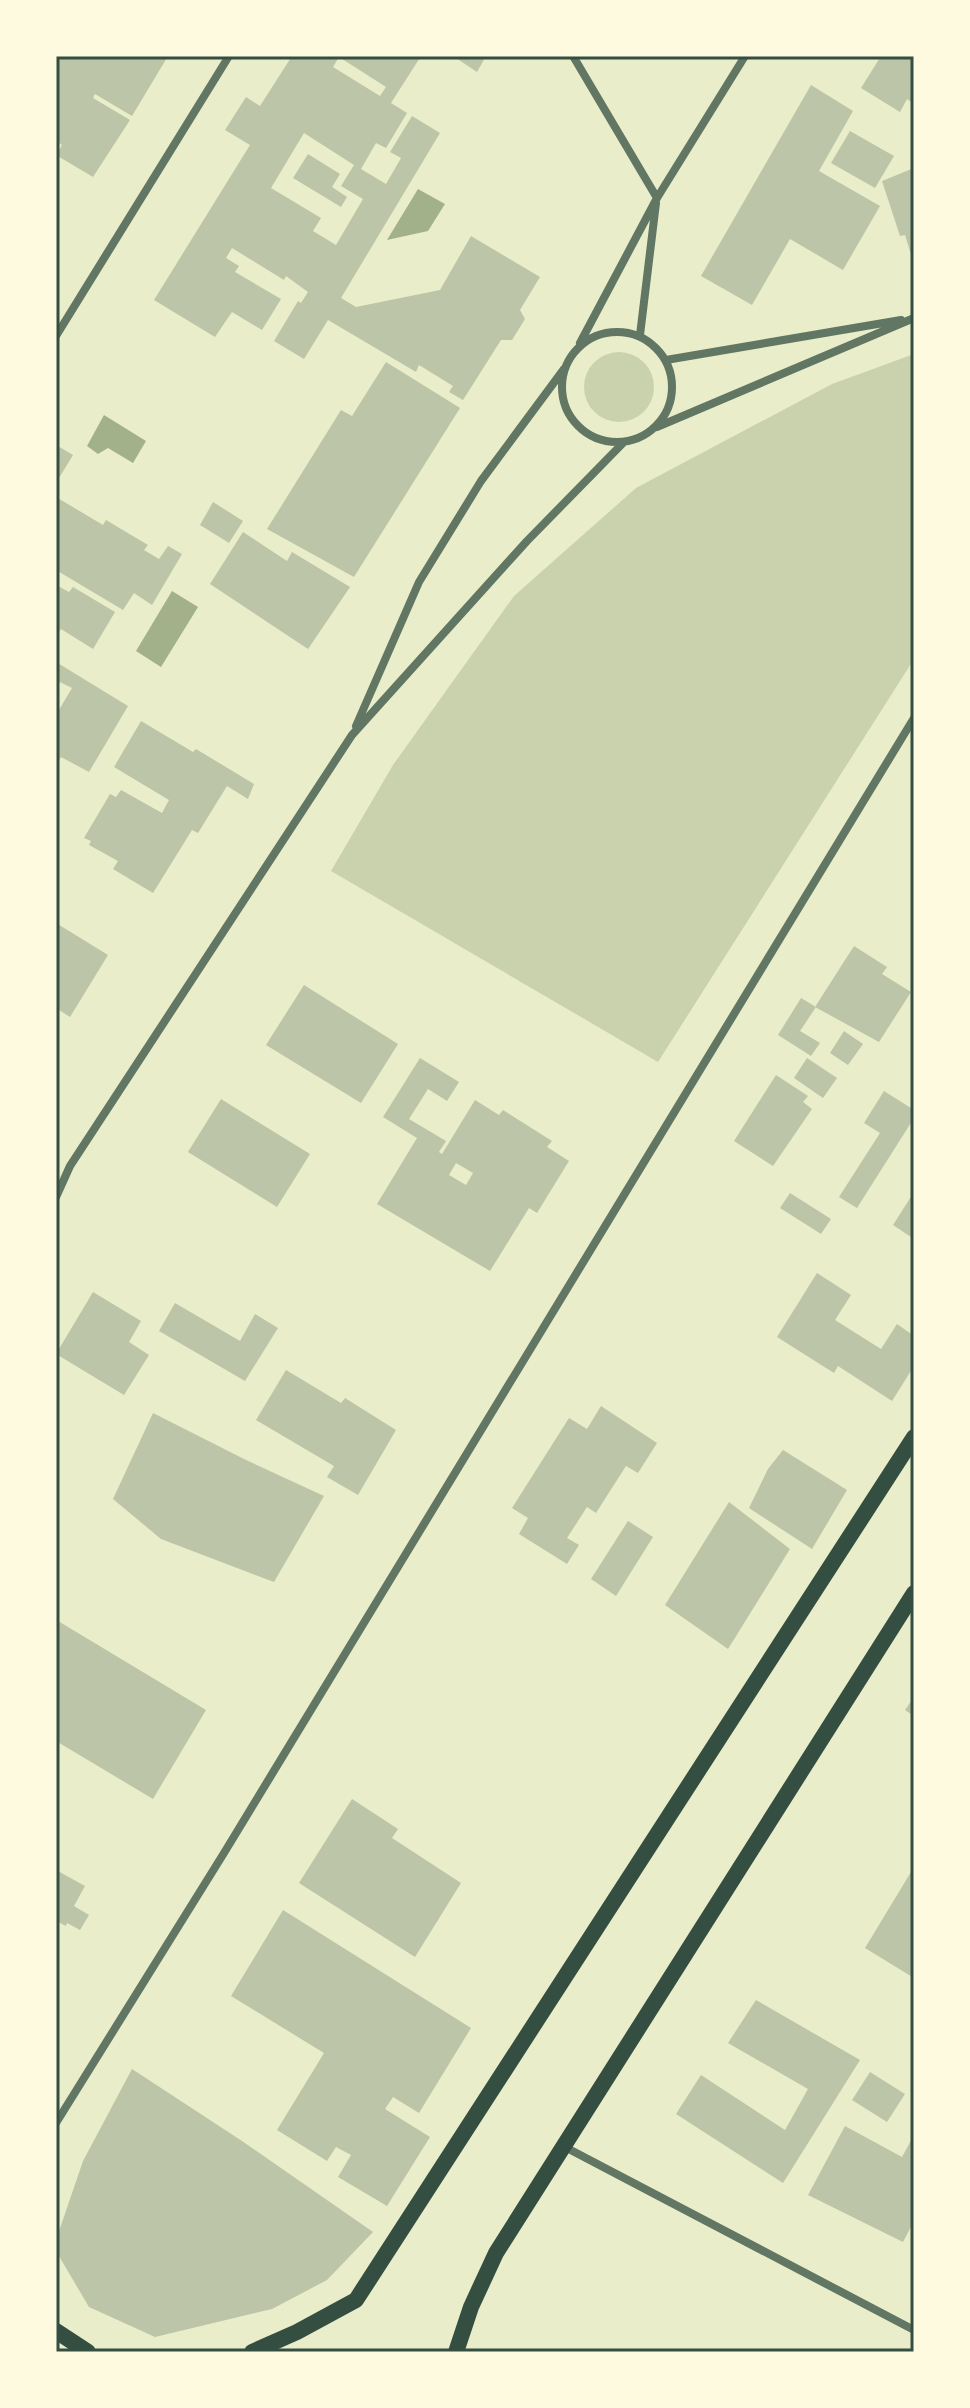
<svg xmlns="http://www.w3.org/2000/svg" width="970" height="2408" font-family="'DM Sans',sans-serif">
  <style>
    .green { fill: #cad2ad }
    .water { fill: #a3b18a }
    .building { fill: #bcc5a7; fill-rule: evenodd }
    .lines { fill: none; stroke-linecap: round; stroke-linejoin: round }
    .minor { stroke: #617663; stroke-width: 8 }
    .secondary { stroke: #344e41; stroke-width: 16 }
    .neatline { fill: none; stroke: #344e41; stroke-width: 3 }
  </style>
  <rect width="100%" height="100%" fill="#e9edc9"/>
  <!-- green -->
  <path class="green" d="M584 387a35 35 0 1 1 70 0a35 35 0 1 1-70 0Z
    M 914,354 L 914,659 L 658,1062 L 331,871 L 393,765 L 514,596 L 636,488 L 832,384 Z"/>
  <!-- water -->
  <path class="water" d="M 418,189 L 445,204 L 428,231 L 387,240 Z
    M 104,415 L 146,441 L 133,463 L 108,448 L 98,454 L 87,446 Z
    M 172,591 L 198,607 L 161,667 L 136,651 Z"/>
  <!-- building -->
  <path class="building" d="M 56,56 L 168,56 L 132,116 L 95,94 L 93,98 L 130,120 L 93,177 L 56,155 L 62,145 L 56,141 Z
    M 292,56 L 421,56 L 391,103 L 407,113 L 386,148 L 376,143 L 361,169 L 386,184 L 401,158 L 390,152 L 412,116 L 440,133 L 341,298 L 356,307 L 440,290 L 471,236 L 540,277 L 520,310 L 525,319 L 512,340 L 501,340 L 463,400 L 449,392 L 453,386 L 419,365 L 416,372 L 328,320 L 304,359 L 274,341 L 298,301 L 301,303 L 308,292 L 286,276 L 284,280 L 232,248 L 226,258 L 239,266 L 235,272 L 281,299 L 262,330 L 232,312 L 215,337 L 154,300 L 250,145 L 225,130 L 246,97 L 260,106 ZM 339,57 L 386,87 L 380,96 L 333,67 ZM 304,133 L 354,165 L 341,186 L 363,199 L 336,245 L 313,231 L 321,218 L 271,188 Z
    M 453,56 L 486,56 L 477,72 Z
    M 881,56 L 914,56 L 914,104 L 907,99 L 900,112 L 861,88 Z
    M 811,85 L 853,111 L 819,171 L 880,206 L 843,270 L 790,239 L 752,305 L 701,276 Z
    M 850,131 L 894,156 L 875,188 L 831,163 Z
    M 308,154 L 340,174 L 332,187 L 347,197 L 341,207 L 293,178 Z
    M 914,168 L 914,261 L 913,261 L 905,235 L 900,236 L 882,181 Z
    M 386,362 L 460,408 L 354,577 L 267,529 L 341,410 L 352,416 Z
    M 56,445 L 73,455 L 56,483 Z
    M 56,497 L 103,525 L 106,520 L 148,545 L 144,550 L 159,559 L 168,546 L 182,554 L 152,605 L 134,593 L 123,610 L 56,570 Z
    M 213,502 L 243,521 L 229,543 L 200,525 Z
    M 243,532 L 287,561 L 292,552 L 350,587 L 308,649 L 210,584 Z
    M 56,585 L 69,592 L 73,587 L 115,612 L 93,649 L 61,629 L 56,637 Z
    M 56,662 L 128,706 L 89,772 L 61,757 L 56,765 L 56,715 L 72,688 L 60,682 L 56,688 Z
    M 141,721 L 193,752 L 196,749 L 254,784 L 248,799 L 227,786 L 198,833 L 192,830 L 153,893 L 113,869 L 118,861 L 89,845 L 91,841 L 84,838 L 110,794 L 116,797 L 121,790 L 162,813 L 169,800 L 114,767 Z
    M 56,923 L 108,955 L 70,1017 L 56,1008 Z
    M 854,946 L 887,967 L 882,974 L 911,992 L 879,1042 L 815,1007 Z
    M 304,985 L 398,1044 L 361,1103 L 266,1045 Z
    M 801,998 L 816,1007 L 800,1031 L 820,1043 L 811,1056 L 778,1035 Z
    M 844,1031 L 863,1044 L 848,1065 L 830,1053 Z
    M 420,1058 L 459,1082 L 447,1101 L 428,1089 L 409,1119 L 446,1141 L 439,1152 L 442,1154 L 475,1100 L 499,1115 L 503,1110 L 552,1141 L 547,1147 L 569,1161 L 537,1213 L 529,1208 L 490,1271 L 377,1204 L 417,1138 L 383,1117 ZM 456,1163 L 473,1173 L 466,1185 L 449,1175 Z
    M 807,1058 L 837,1078 L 823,1098 L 794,1078 Z
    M 776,1075 L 808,1096 L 803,1102 L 812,1109 L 773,1166 L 734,1141 Z
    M 884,1091 L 914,1110 L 914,1118 L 857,1208 L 839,1197 L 880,1133 L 864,1123 Z
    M 221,1099 L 310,1154 L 277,1207 L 188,1152 Z
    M 914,1192 L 914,1239 L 893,1225 Z
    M 790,1193 L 831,1219 L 821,1234 L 780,1208 Z
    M 817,1273 L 851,1295 L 835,1320 L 881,1349 L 897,1324 L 914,1336 L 914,1366 L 892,1401 L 838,1366 L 834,1373 L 777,1337 Z
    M 93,1292 L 141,1321 L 129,1342 L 149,1355 L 124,1395 L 56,1354 Z
    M 175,1303 L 240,1341 L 255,1314 L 278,1328 L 245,1381 L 159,1331 Z
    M 286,1370 L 341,1403 L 345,1398 L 396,1430 L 358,1495 L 327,1477 L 334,1466 L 256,1420 Z
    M 601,1406 L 657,1443 L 638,1473 L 626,1466 L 596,1513 L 587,1507 L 567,1538 L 579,1545 L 567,1564 L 519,1534 L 528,1518 L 512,1508 L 569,1418 L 587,1429 Z
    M 153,1413 L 246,1460 L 324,1496 L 274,1582 L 161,1539 L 113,1499 Z
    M 783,1450 L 847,1490 L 812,1549 L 749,1508 L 768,1469 Z
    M 729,1502 L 790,1549 L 728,1649 L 665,1605 Z
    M 628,1521 L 653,1537 L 616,1596 L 591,1579 Z
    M 58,1621 L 206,1710 L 153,1799 L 56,1741 Z
    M 914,1697 L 914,1716 L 905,1710 Z
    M 352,1799 L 398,1829 L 392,1838 L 461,1883 L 415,1957 L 299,1883 Z
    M 914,1867 L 914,1978 L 865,1948 Z
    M 56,1870 L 85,1886 L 74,1906 L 89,1915 L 80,1930 L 67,1923 L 66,1926 L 56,1921 Z
    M 283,1910 L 471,2028 L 419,2113 L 393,2097 L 385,2109 L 430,2137 L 387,2206 L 338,2177 L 351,2155 L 336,2147 L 327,2161 L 277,2130 L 324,2053 L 231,1996 Z
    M 756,2000 L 860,2060 L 783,2183 L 676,2114 L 701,2075 L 785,2130 L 808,2089 L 728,2043 Z
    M 132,2069 L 242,2141 L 373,2232 L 327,2280 L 272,2309 L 155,2337 L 89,2307 L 56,2251 L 56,2240 L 83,2161 Z
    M 870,2072 L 905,2094 L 887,2122 L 852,2100 Z
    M 845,2126 L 902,2157 L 914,2135 L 914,2221 L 903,2242 L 808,2195 Z"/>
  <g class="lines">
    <!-- minor -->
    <path class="minor" d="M 573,56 L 657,198
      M562 387a55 55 0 1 1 110 0a55 55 0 1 1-110 0Z
      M 640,335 L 656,203
      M 56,336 L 229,56
      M 580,343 L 657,198 L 745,56
      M 666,360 L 901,320
      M 657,427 L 914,318
      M 356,726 L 419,582 L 481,481 L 564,369
      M 56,1197 L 70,1166 L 352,735 L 527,541 L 624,442
      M 56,2123 L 224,1853 L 914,718
      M 563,2146 L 914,2330"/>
    <!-- secondary -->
    <path class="secondary" d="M 56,2331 L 88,2352
      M 252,2352 L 297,2332 L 356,2300 L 914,1437
      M 456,2352 L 471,2307 L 496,2253 L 914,1593"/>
  </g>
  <!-- border -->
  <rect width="970" height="2408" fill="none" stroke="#fefae0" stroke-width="116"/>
  <rect x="58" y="58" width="854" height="2292" class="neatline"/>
</svg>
